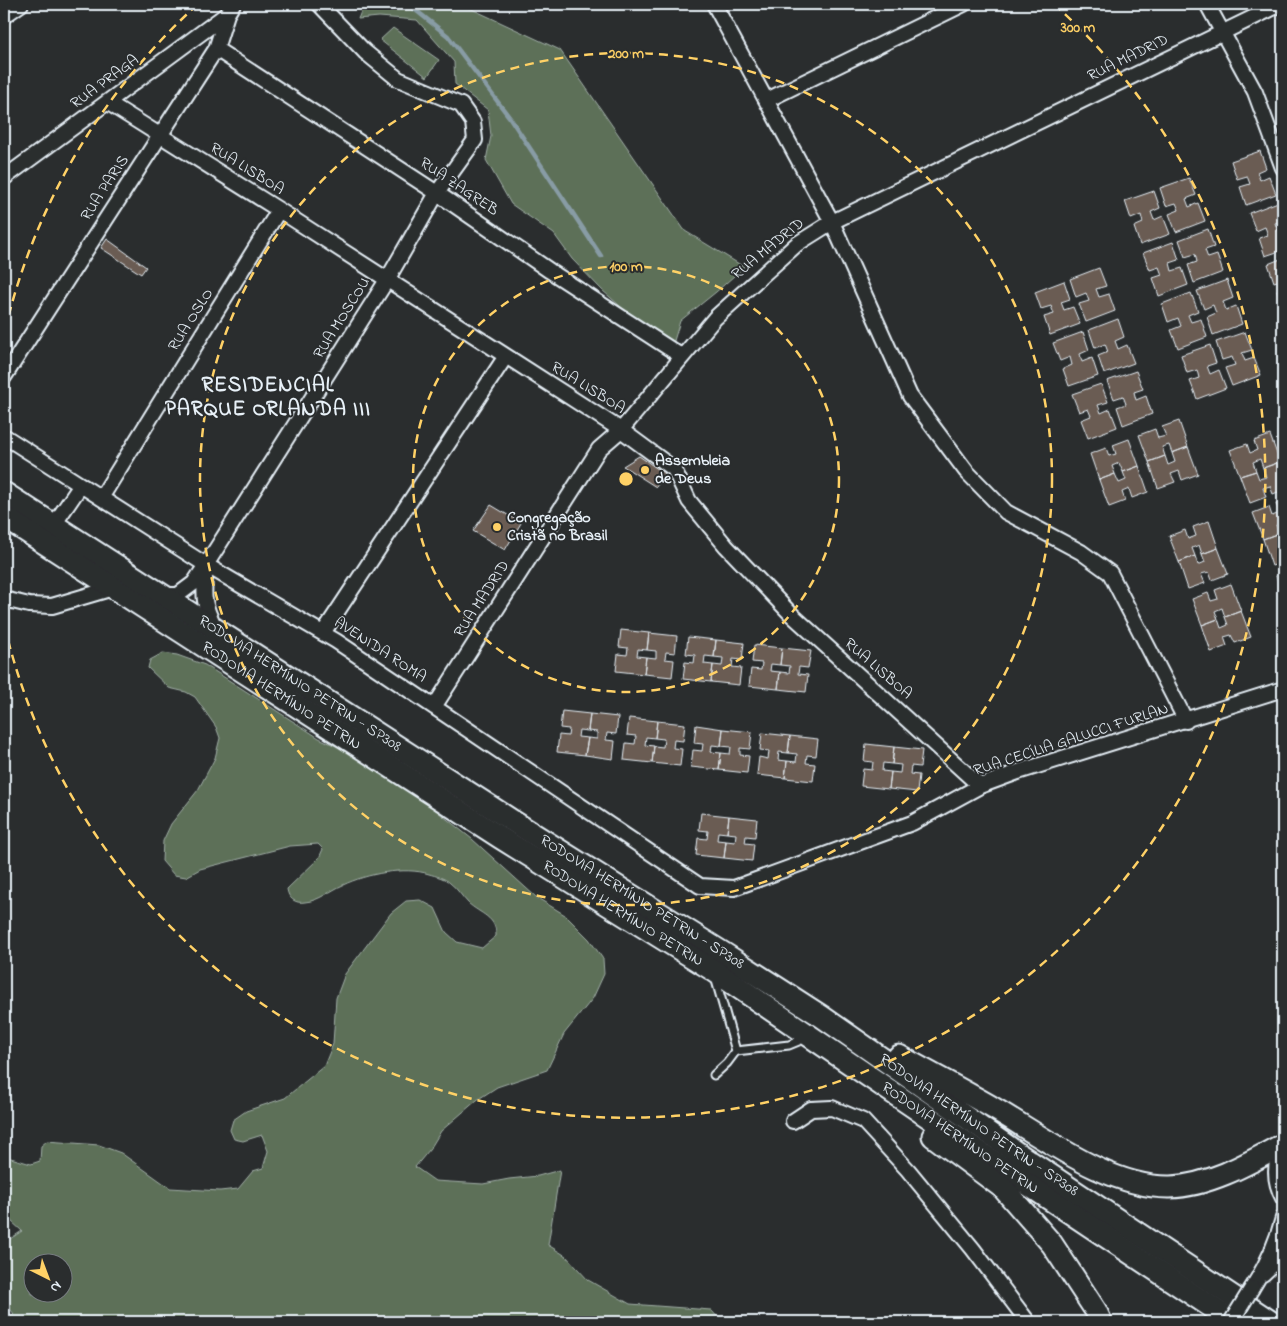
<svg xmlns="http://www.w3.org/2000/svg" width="1287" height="1326" font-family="'Indie Flower',sans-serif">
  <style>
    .green { fill: #5d6f59; stroke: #a2b0a8; fill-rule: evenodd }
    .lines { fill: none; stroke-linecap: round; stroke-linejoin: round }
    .stream { stroke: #889ca5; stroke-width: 4.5 }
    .building { fill: #6b5c52; stroke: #e8f1f8 }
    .service-casing { stroke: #e8f1f8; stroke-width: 11 }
    .minor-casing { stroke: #e8f1f8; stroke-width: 18 }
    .primary-casing { stroke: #e8f1f8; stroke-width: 25 }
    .service { stroke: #2a2d2e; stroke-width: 7 }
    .minor { stroke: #2a2d2e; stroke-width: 14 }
    .primary { stroke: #2a2d2e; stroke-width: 21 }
    .minor-bridge-casing { stroke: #e8f1f8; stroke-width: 18; stroke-linecap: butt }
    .minor-bridge { stroke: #2a2d2e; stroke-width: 14 }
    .ring { fill: none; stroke: #ffd166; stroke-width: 2.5; stroke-dasharray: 9 6 }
    .poi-dot { fill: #ffd166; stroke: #2a2d2e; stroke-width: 2 }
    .labels { text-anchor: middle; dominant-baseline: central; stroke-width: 4; stroke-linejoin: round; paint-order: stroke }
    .street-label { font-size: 16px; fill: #e8f1f8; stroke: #2a2d2e }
    .poi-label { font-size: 16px; font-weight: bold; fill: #e8f1f8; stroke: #2a2d2e; text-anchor: start }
    .district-label { font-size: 21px; font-weight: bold; letter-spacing: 1px; fill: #e8f1f8; stroke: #2a2d2e }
    .centre { fill: #ffd166; stroke: #2a2d2e; stroke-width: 2.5 }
    .ring-label { font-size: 15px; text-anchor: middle; font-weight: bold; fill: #ffd166; stroke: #2a2d2e; stroke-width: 4; stroke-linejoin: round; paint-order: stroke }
  </style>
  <rect width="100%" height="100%" fill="#2a2d2e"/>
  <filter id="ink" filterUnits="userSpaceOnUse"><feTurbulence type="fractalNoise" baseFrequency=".02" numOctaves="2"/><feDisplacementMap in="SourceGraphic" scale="10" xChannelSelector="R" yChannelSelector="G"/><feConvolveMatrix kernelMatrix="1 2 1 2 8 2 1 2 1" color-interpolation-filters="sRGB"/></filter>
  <g filter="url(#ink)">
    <!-- green -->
    <path class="green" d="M 364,4 L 461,4 L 560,50 L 685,231 L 744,267 L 716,292 L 680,321 L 673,344 L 646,329 L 602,290 L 572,259 L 554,234 L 511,204 L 486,160 L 491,136 L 488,110 L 455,84 L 454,62 L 417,20 L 379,17 L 358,19 Z
      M 393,28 L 439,60 L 427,77 L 380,40 Z
      M 163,653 L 177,655 L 205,665 L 319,738 L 355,755 L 404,785 L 472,839 L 536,897 L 565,915 L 589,939 L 603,959 L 604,974 L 593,998 L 564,1034 L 547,1070 L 497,1087 L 477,1100 L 441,1131 L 430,1149 L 415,1167 L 435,1181 L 483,1184 L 509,1179 L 538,1176 L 560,1170 L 548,1245 L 566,1256 L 588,1280 L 630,1304 L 711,1310 L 722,1322 L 4,1322 L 4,1316 L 11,1317 L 14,1314 L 4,1301 L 4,1256 L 6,1253 L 4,1243 L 22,1231 L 11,1221 L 9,1201 L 4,1199 L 4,1156 L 31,1164 L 40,1161 L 41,1146 L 47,1141 L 99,1145 L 121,1153 L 170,1188 L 220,1191 L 238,1189 L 253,1171 L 263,1168 L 268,1151 L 262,1135 L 243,1141 L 234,1139 L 230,1130 L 233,1120 L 246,1111 L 285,1098 L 324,1066 L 333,1044 L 336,998 L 345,974 L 391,913 L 406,901 L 420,900 L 435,908 L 446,932 L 457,942 L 482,948 L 496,936 C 497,917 480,914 468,903 C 462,897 457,888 450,883 C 445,878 436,876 429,874 C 405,866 366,874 343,885 C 331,890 319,901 305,902 C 295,904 288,898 287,889 L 319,858 L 323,849 L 318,844 L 290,846 L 200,869 L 186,877 L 174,875 L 162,861 L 163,841 L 171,824 L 198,790 L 215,758 L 220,738 L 216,727 L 195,697 L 186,692 L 169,688 L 148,668 L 150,660 ZM 32,1264 L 62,1264 L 62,1294 L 32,1294 Z"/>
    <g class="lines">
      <!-- stream -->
      <path class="stream" d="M 408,4 L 448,36 L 510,118 L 601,256"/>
    </g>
    <!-- building -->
    <path class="building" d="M 1260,151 L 1266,168 L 1257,172 L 1260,180 L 1269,176 L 1276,194 L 1246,205 L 1240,187 L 1250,184 L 1247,176 L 1237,179 L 1231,161 Z
      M 1189,178 L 1196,195 L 1186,199 L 1189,207 L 1198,203 L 1205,221 L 1176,232 L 1169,214 L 1179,210 L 1176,203 L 1166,206 L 1160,188 Z
      M 1154,191 L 1160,208 L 1151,212 L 1154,220 L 1163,216 L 1170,234 L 1140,245 L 1134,227 L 1143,223 L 1141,215 L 1131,219 L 1125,201 Z
      M 1278,202 L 1283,215 L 1283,221 L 1275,223 L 1278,231 L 1283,229 L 1283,250 L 1265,256 L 1259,238 L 1268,235 L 1265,227 L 1256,231 L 1249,213 Z
      M 1208,229 L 1214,247 L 1205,250 L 1208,258 L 1217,255 L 1223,272 L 1194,283 L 1188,265 L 1197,262 L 1195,254 L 1185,257 L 1179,240 Z
      M 107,239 L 146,267 L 141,274 L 101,248 Z
      M 1173,242 L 1179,260 L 1170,263 L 1172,271 L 1182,268 L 1188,285 L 1159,296 L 1153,278 L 1162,275 L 1159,267 L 1150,270 L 1143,253 Z
      M 1283,258 L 1283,279 L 1274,282 L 1268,264 Z
      M 1099,268 L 1106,286 L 1096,289 L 1099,297 L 1109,294 L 1115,311 L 1086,322 L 1079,304 L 1089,301 L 1086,293 L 1076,297 L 1070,279 Z
      M 1227,280 L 1233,298 L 1223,302 L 1226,310 L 1236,306 L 1242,324 L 1213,335 L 1207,317 L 1216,313 L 1213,305 L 1204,309 L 1197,291 Z
      M 1064,281 L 1070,299 L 1061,302 L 1064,310 L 1073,307 L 1080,324 L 1050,335 L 1044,317 L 1054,314 L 1051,306 L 1041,309 L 1035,292 Z
      M 1283,288 L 1283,307 L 1277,290 Z
      M 1191,293 L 1198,311 L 1188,315 L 1191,322 L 1201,319 L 1207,337 L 1178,348 L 1171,330 L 1181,326 L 1178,318 L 1168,322 L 1162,304 Z
      M 1118,319 L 1124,337 L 1115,341 L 1118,349 L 1127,345 L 1134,363 L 1104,374 L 1098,356 L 1108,352 L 1105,344 L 1095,348 L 1089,330 Z
      M 1083,332 L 1089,350 L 1080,354 L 1082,362 L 1092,358 L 1098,376 L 1069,386 L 1063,369 L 1072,365 L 1070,357 L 1060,361 L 1053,343 Z
      M 1245,332 L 1252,350 L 1242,353 L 1245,361 L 1254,358 L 1261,375 L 1232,386 L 1225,368 L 1235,365 L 1232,357 L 1222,360 L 1216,342 Z
      M 1210,345 L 1216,363 L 1207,366 L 1210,374 L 1219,370 L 1226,388 L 1197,399 L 1190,381 L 1199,378 L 1197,370 L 1187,373 L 1181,355 Z
      M 1136,371 L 1143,389 L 1134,392 L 1136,400 L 1146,396 L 1152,414 L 1123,425 L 1117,407 L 1126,404 L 1123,396 L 1114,399 L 1107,381 Z
      M 1101,384 L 1108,402 L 1098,405 L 1101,413 L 1110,409 L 1117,427 L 1088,438 L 1081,420 L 1091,416 L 1088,409 L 1079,412 L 1072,394 Z
      M 1179,421 L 1188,447 L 1172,453 L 1169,445 L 1162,447 L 1165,456 L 1149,462 L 1139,435 L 1155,429 L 1158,438 L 1166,436 L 1162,427 Z
      M 1270,435 L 1280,462 L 1263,468 L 1260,459 L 1253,462 L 1256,471 L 1240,476 L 1230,450 L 1247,444 L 1250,453 L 1257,450 L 1254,441 Z
      M 1129,439 L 1139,466 L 1123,472 L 1119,463 L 1112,466 L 1115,474 L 1099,480 L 1090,454 L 1106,448 L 1109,456 L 1116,454 L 1113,445 Z
      M 1188,447 L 1198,474 L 1182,480 L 1179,471 L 1171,474 L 1175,482 L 1158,488 L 1149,462 L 1165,456 L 1168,465 L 1175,462 L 1172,453 Z
      M 639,456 L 665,474 L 656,487 L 623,466 Z
      M 1280,462 L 1283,472 L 1283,490 L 1273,494 L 1270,486 L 1263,488 L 1266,497 L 1250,503 L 1240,476 L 1256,471 L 1259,479 L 1266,477 L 1263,468 Z
      M 1139,466 L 1148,492 L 1132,498 L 1129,489 L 1122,492 L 1125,501 L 1109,507 L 1099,480 L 1115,474 L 1119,483 L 1126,480 L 1123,472 Z
      M 1283,502 L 1283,523 L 1276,525 L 1279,533 L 1263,539 L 1253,513 L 1269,507 L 1272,516 L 1280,513 L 1276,504 Z
      M 491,505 L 521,523 L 505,550 L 473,531 Z
      M 1209,521 L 1218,548 L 1202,554 L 1199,545 L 1192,548 L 1195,556 L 1179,562 L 1169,536 L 1185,530 L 1188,539 L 1196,536 L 1193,527 Z
      M 1279,533 L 1282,542 L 1283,541 L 1283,562 L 1272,566 L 1263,539 Z
      M 1218,548 L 1228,574 L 1212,580 L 1209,572 L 1201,574 L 1205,583 L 1188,589 L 1179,562 L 1195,556 L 1198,565 L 1205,562 L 1202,554 Z
      M 1283,573 L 1283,596 L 1276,576 Z
      M 1231,584 L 1241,611 L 1225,617 L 1222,608 L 1215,611 L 1218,619 L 1202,625 L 1192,599 L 1208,593 L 1211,601 L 1218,599 L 1215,590 Z
      M 1241,611 L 1251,637 L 1235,643 L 1231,635 L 1224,637 L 1227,646 L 1211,652 L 1202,625 L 1218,619 L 1221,628 L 1228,625 L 1225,617 Z
      M 621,630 L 649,633 L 647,650 L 638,649 L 637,656 L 646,657 L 644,674 L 616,671 L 618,654 L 627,655 L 628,648 L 619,647 Z
      M 649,633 L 677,636 L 675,653 L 666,652 L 665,659 L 674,660 L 672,677 L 644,674 L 646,657 L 656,658 L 656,651 L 647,650 Z
      M 688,637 L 716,640 L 714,657 L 705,656 L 704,664 L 713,665 L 711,682 L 683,679 L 685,662 L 694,663 L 695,655 L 686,654 Z
      M 716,640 L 744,643 L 742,660 L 733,659 L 732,667 L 741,668 L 739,685 L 711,682 L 713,665 L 722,666 L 723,658 L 714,657 Z
      M 754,645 L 782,648 L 780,665 L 771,664 L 770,671 L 780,672 L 778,689 L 749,686 L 751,669 L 761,670 L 762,663 L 752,662 Z
      M 782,648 L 811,651 L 808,668 L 799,667 L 798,674 L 808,675 L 806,692 L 778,689 L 780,672 L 789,673 L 790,666 L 780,665 Z
      M 562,711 L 590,714 L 588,731 L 579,730 L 578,737 L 588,738 L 585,755 L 557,752 L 559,735 L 568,736 L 569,729 L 560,728 Z
      M 590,714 L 618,717 L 616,734 L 607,733 L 606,740 L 615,741 L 613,759 L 585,755 L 588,738 L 597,739 L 597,732 L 588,731 Z
      M 629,718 L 657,721 L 655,738 L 646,737 L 645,745 L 654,746 L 652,763 L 624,760 L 626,743 L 635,744 L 636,736 L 627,735 Z
      M 657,721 L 685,724 L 683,741 L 674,740 L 673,748 L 682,749 L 680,766 L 652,763 L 654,746 L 663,747 L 664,739 L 655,738 Z
      M 696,725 L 723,729 L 721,746 L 712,745 L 711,752 L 721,753 L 719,770 L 691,767 L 693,750 L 702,751 L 703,744 L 694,743 Z
      M 723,729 L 752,732 L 750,749 L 740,748 L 740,755 L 749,756 L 747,773 L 719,770 L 721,753 L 730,754 L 731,747 L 721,746 Z
      M 762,733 L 790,736 L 788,753 L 779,752 L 778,760 L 787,761 L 785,778 L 757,775 L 759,757 L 768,759 L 769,751 L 760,750 Z
      M 790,736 L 818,739 L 816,756 L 807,755 L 806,763 L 815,764 L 813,781 L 785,778 L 787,761 L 796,762 L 797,754 L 788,753 Z
      M 866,744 L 894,747 L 892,764 L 883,763 L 882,771 L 891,772 L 889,789 L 861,786 L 863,769 L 872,770 L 873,762 L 864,761 Z
      M 894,747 L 922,750 L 920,767 L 911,766 L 910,774 L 919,775 L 917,792 L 889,789 L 891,772 L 900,773 L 901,765 L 892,764 Z
      M 701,813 L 729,816 L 727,833 L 718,832 L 717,840 L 726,841 L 724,858 L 696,855 L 698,838 L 707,839 L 708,831 L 699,830 Z
      M 729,816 L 757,819 L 755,837 L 746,836 L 745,843 L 754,844 L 752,861 L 724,858 L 726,841 L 735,842 L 736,834 L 727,833 Z"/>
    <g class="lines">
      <defs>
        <path id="service" d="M 715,977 L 736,1051
          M 714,1075 L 727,1063 L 736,1051 L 789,1045 L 806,1038"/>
        <path id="minor" d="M 714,4 L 832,222 L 910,396 L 966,471 L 1006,512 L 1081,552 L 1110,573 L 1186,721
          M 1207,4 L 1255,92 L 1283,168
          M 4,16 L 21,4
          M 216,49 L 437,193 L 550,271 L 681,356
          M 767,100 L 964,4
          M 107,102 L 279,210 L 621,430 L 674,469 L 689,501 L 726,546 L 791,614 L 980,786
          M 4,178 L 227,14
          M 4,377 L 216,49 L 227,14 L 233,4
          M 4,436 L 206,565 L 336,641 L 700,886 L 734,888 L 912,823 L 980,786 L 1018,772 L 1283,689
          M 101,498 L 279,210
          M 53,526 L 81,485
          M 206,565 L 387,280 L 437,193 L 475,140 L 473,122 L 461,105 L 398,79 L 365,52 L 319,4
          M 163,595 L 178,595 L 194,583 L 206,565 C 204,593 201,601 215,627
          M 4,599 L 29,605 L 52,606 L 113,588
          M 323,633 L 506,356
          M 434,707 L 599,449 L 621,430 L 715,318 L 797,244 L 832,222 L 1281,4
          M 793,1121 L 811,1109 L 832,1108 L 863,1121 L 908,1170 L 973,1249 L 1028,1322
          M 1283,1144 C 1274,1163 1273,1180 1283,1198
          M 1263,1274 L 1283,1255
          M 1252,1288 C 1265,1268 1277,1241 1283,1218"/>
        <g id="primary">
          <path id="s1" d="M 4,493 L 511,820 L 723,953 L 821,1016 L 1020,1155 L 1271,1322"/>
          <path id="s2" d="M 4,517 L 501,838 L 713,970 L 1009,1172 L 1234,1322"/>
          <path d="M 899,1056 C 931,1074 964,1091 995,1109 C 1046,1139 1110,1188 1170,1187 C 1209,1186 1249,1163 1282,1145"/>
          <path d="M 933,1136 L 1003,1188 L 1052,1244 L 1096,1311 L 1101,1322"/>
        </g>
      </defs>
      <!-- service casing -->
      <use href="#service" class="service-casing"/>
      <!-- minor casing -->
      <use href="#minor" class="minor-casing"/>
      <!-- primary casing -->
      <use href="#primary" class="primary-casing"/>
      <!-- service -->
      <use href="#service" class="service"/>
      <!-- minor -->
      <use href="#minor" class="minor"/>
      <!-- primary -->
      <use href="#primary" class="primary"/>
      <defs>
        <path id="minor-bridge" d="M 1231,1322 L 1252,1288"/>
      </defs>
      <!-- minor-bridge casing -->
      <use href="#minor-bridge" class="minor-bridge-casing"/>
      <!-- minor-bridge -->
      <use href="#minor-bridge" class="minor-bridge"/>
    </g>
  </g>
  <!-- distance rings -->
  <g class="ring">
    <circle cx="626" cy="479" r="213"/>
    <circle cx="626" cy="479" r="426"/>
    <path d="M5 330A639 639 0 0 1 198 4M1054 4A639 639 0 1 1 5 628"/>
  </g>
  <!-- markers -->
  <g class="poi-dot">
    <circle cx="645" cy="470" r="5"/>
    <circle cx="497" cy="527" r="5"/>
  </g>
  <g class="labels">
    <!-- street labels -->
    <g class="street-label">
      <text transform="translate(1128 58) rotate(-26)">RUA MADRID</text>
      <text transform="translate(105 82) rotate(-36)">RUA PRAGA</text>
      <text transform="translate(247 169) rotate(32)">RUA LISBOA</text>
      <text transform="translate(459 187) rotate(34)">RUA ZAGREB</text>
      <text transform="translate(105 188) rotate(-57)">RUA PARIS</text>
      <text transform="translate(768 249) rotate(-39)">RUA MADRID</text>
      <text transform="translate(342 318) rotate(-58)">RUA MOSCOU</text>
      <text transform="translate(191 320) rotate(-58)">RUA OSLO</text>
      <text transform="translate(588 388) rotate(32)">RUA LISBOA</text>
      <text transform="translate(482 599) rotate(-57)">RUA MADRID</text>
      <text transform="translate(380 650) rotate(33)">AVENIDA ROMA</text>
      <text transform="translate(878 669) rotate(41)">RUA LISBOA</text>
      <text stroke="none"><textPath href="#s1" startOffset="352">RODOVIA HERMÍNIO PETRIN - SP308</textPath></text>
      <text stroke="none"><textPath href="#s2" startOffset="330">RODOVIA HERMÍNIO PETRIN</textPath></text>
      <text transform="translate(1071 740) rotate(-18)">RUA CECÍLIA GALUCCI FURLAN</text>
      <text stroke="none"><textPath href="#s1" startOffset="758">RODOVIA HERMÍNIO PETRIN - SP308</textPath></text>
      <text stroke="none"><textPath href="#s2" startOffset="735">RODOVIA HERMÍNIO PETRIN</textPath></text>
      <text stroke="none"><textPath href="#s1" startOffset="1162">RODOVIA HERMÍNIO PETRIN - SP308</textPath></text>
      <text stroke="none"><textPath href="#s2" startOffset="1140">RODOVIA HERMÍNIO PETRIN</textPath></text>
    </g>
    <!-- poi labels -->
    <g class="poi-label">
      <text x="655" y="461">Assembleia<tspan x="655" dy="18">de Deus</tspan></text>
      <text x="507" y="518">Congregação<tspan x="507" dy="18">Cristã no Brasil</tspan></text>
    </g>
    <!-- district labels -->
    <g class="district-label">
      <text x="268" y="386">RESIDENCIAL<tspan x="268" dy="24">PARQUE ORLANDA III</tspan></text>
    </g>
  </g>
  <circle cx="626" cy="479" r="8" class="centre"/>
  <g class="ring-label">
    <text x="1078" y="32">300 m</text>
    <text x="626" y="58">200 m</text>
    <text x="626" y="271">100 m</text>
  </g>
  <!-- margin -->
  <rect width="1287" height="1326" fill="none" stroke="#2a2d2e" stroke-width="20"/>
  <rect x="10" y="10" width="1267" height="1306" fill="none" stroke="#e8f1f8" stroke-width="2" filter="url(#ink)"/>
  <!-- north arrow -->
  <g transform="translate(48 1278) rotate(138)"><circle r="24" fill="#2a2d2e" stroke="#767b7f"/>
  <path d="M0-4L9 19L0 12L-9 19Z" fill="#ffd166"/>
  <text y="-8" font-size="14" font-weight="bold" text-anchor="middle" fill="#e8f1f8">N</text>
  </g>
</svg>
